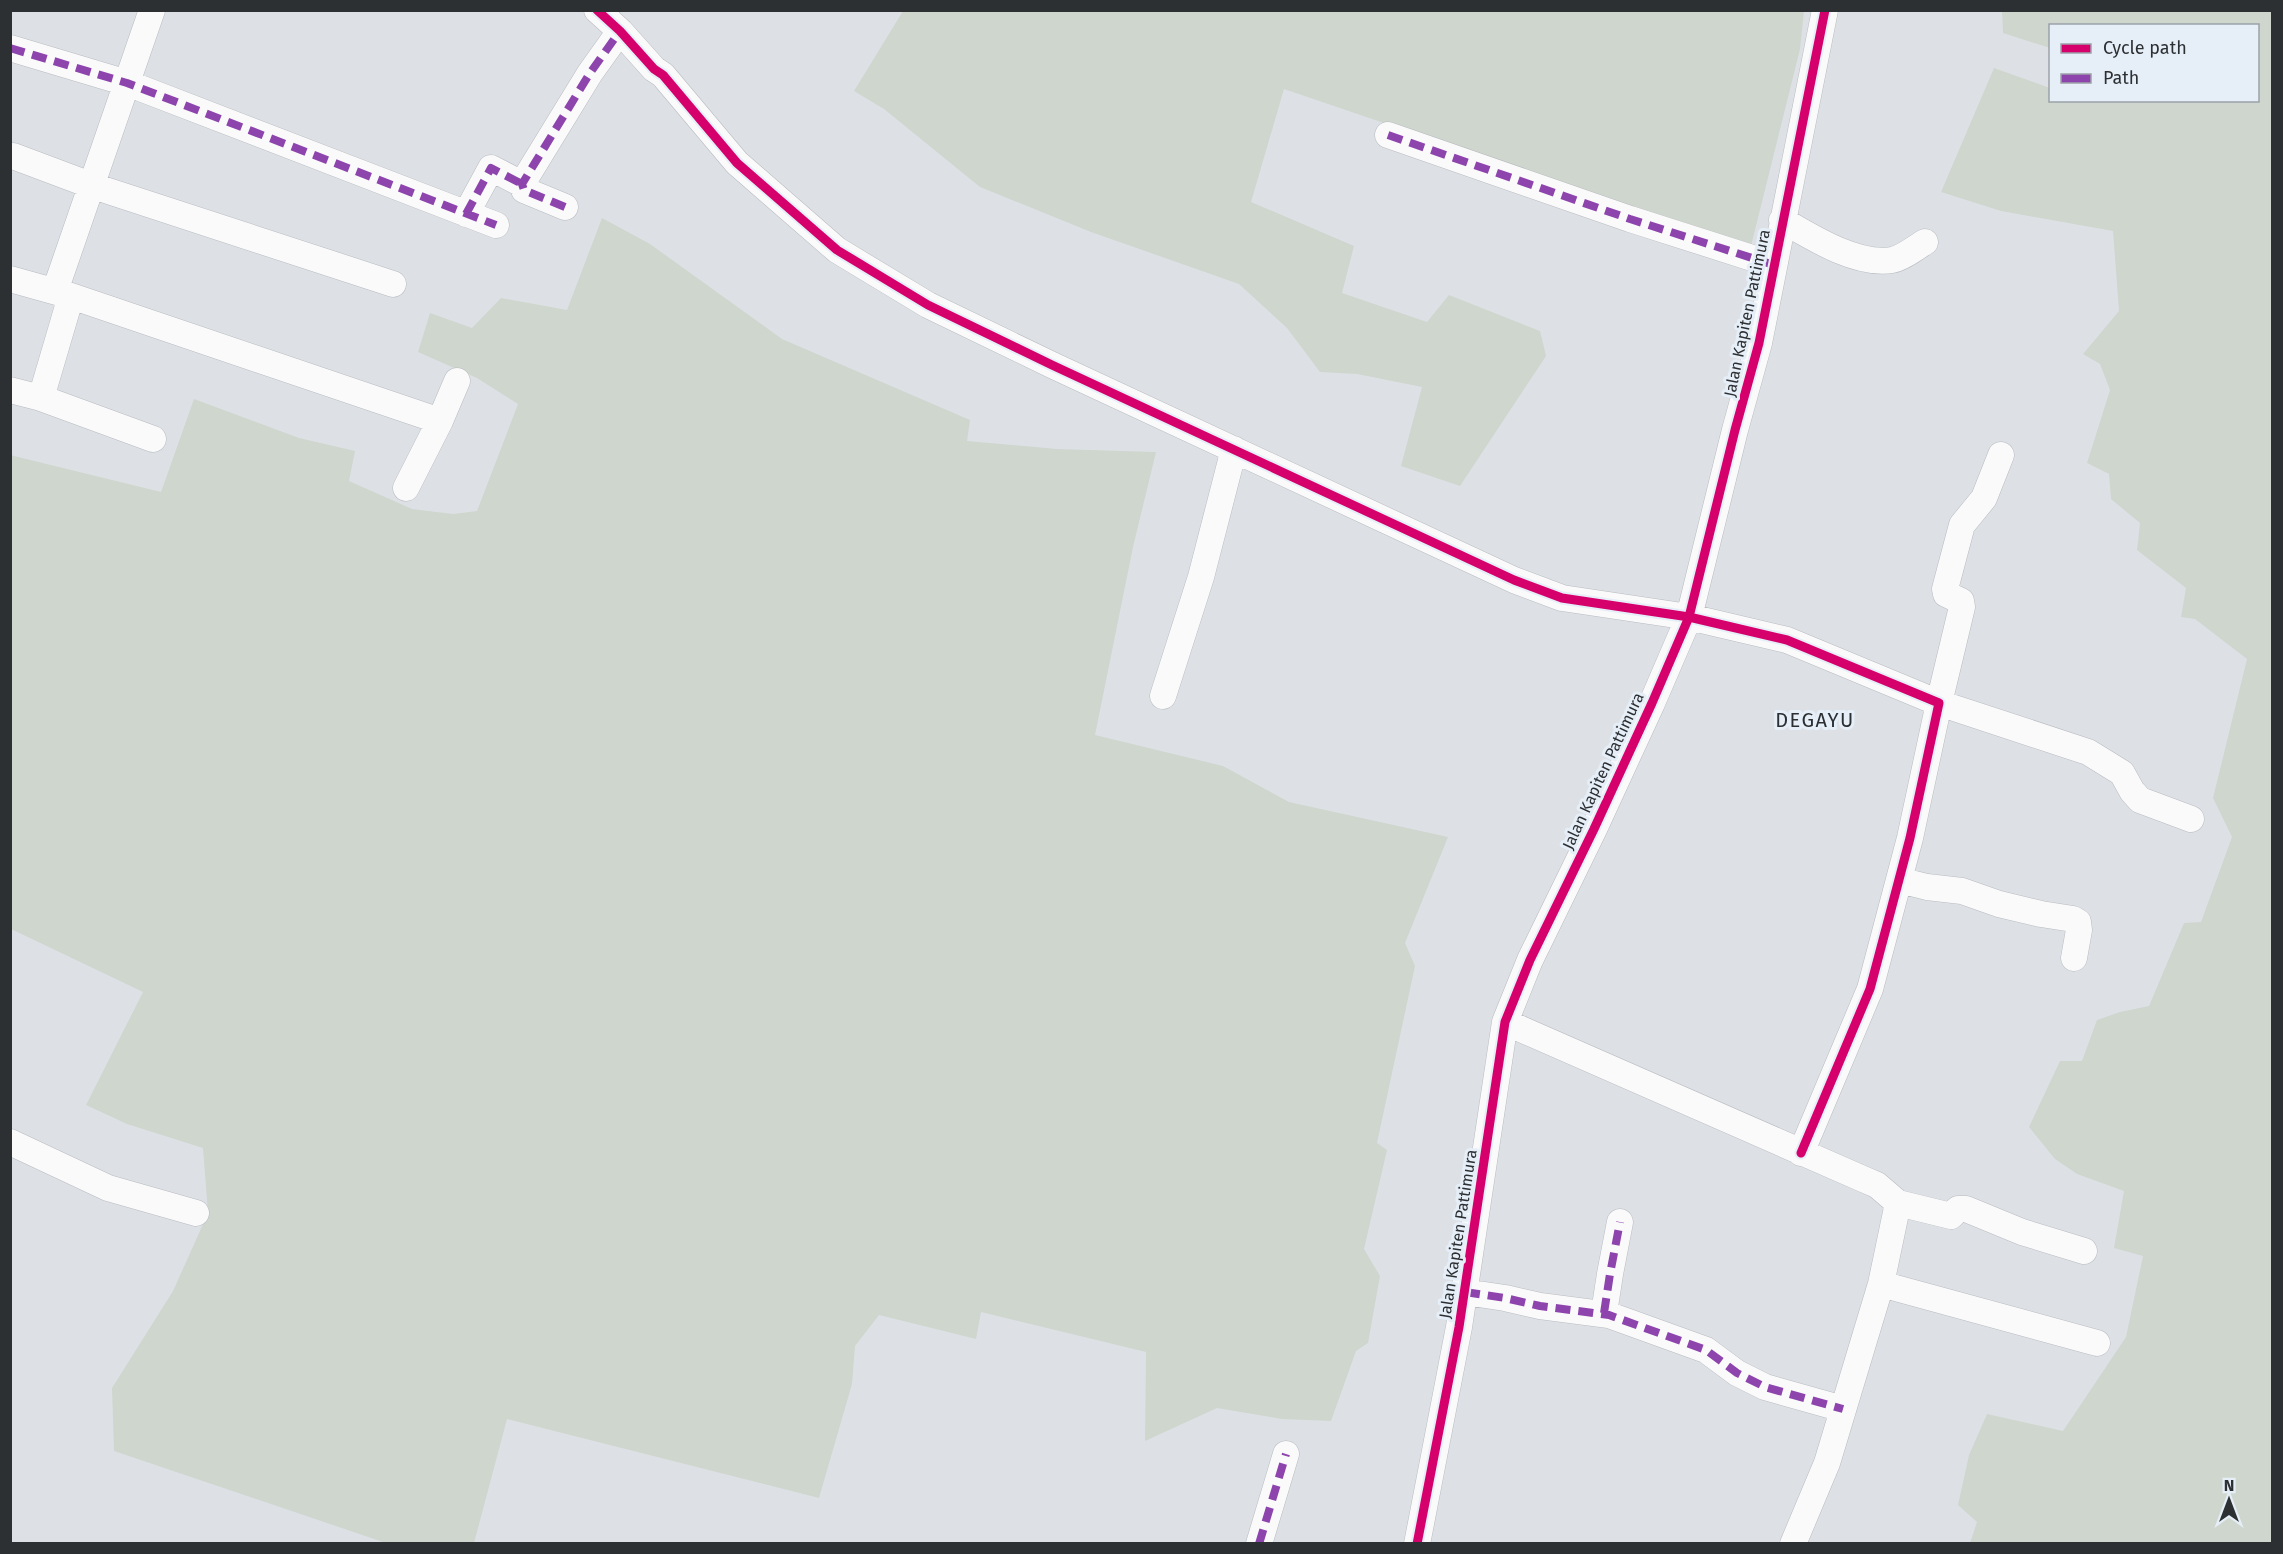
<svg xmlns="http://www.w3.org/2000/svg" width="2283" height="1554" font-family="'Fira Sans',sans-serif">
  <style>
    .green { fill: #cfd6cd }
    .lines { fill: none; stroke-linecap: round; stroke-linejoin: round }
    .minor-casing { stroke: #b8bbbf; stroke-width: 27 }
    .minor { stroke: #fafafb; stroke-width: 26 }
    .quiet { stroke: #8e44ad; stroke-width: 8; stroke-dasharray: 15 8; stroke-linecap: butt }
    .cycleway-casing { stroke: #e6eef7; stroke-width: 13 }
    .cycleway { stroke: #d6006c; stroke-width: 9 }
    .labels { text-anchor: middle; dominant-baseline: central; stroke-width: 6; stroke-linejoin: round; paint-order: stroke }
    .street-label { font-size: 16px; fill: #2d3033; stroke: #e6eef7 }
    .quarter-label { font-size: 20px; letter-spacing: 1.5px; fill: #2d3033; stroke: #e6eef7 }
  </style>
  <rect width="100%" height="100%" fill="#dde1e6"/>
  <!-- green -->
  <path class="green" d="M 903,11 L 1804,11 L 1800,49 L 1751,246 L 1516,168 L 1284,89 L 1251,202 L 1354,246 L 1342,293 L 1427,322 L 1449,295 L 1540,331 L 1546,356 L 1460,486 L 1401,466 L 1422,387 L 1357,374 L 1320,372 L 1287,328 L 1239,284 L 1091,232 L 980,187 L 884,109 L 854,91 Z
    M 2002,11 L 2272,11 L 2272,1543 L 1970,1543 L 1977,1522 L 1958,1505 L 1969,1455 L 1987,1414 L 2063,1431 L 2126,1337 L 2143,1256 L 2114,1248 L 2124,1191 L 2077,1174 L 2055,1159 L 2029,1127 L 2060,1061 L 2082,1061 L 2097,1020 L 2120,1012 L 2149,1006 L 2184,923 L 2201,922 L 2232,837 L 2213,798 L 2247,659 L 2195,619 L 2181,617 L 2186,588 L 2137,550 L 2140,523 L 2111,499 L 2109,474 L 2087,463 L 2110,390 L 2100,364 L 2083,354 L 2119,311 L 2113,231 L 2001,211 L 1941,192 L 1994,68 L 2050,88 L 2050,100 L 2258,100 L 2258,26 L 2050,26 L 2050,48 L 2003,33 Z
    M 602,218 L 650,244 L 782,339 L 970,420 L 967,441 L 1057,449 L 1156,452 L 1133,547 L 1095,735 L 1223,766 L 1289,802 L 1448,837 L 1405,943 L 1415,966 L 1377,1143 L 1387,1150 L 1364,1249 L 1380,1276 L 1368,1343 L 1356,1351 L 1331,1421 L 1282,1419 L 1217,1408 L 1145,1441 L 1146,1352 L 981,1312 L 976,1339 L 879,1315 L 855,1346 L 852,1384 L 819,1498 L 507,1419 L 474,1543 L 386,1543 L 114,1451 L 112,1388 L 173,1291 L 208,1213 L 203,1148 L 127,1124 L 86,1105 L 143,992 L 11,929 L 10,455 L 161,492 L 194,399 L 299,438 L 355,451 L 349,481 L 412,509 L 453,514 L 477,511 L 518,404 L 477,378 L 418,352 L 430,313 L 472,328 L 501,298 L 567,310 Z"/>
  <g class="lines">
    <defs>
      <path id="minor" d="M 597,10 L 620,31 L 654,69 L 663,75 L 737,163 L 837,250 L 928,305 L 1052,365 L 1514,580 L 1562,598 L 1689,617 L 1787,640 L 1939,703 L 1910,838 L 1870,989 L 1801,1153
        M 10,48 L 127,83 L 496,225
        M 1388,135 L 1630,219 L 1774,265
        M 13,156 L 93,186 L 393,284
        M 565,207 L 524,190 L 522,184 L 590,73 L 620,31
        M 466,214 L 491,168 L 522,184
        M 1782,220 C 1811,237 1857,266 1892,260 C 1903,258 1915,248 1925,242
        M 10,279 L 71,296 L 440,421
        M 55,291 L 152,10
        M 10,390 L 41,398 L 153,439
        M 41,398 L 71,296
        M 2001,455 L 1984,498 L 1962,525 L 1945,589 L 1946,594 L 1961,601 L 1962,607 L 1939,703 L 2088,752 L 2122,773 L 2132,791 L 2140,800 L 2191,819
        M 406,488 L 440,421 L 457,381
        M 1163,696 L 1201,577 L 1234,449
        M 1899,880 L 1927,887 L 1962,891 L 1999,904 L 2041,914 L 2073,919 L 2078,922 L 2079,930 L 2074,958
        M 1505,1022 L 1863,1179 L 1877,1185 L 1898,1203 L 1881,1284 L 1827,1463 L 1793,1544
        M 10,1142 L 108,1188 L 196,1213
        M 1898,1203 L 1951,1216 L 1958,1209 L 1966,1209 L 2022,1232 L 2084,1251
        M 1881,1284 L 2097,1343
        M 1465,1292 L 1505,1298 L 1540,1306 L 1609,1315 L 1706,1350 L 1737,1373 L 1765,1387 L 1843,1409
        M 1604,1313 L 1610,1274 L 1620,1222
        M 1259,1544 L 1286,1454
        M 1417,1544 L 1459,1327 L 1505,1022 L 1530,960 L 1594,829 L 1652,703 L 1689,617 L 1735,430 L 1759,343 L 1825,10"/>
    </defs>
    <!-- minor casing -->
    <use href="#minor" class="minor-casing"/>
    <!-- minor -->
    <use href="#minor" class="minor"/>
    <!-- quiet -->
    <path class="quiet" d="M 10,48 L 127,83 L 496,225
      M 1388,135 L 1630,219 L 1774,265
      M 565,207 L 524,190 L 522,184 L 590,73 L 620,31
      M 466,214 L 491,168 L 522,184
      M 1465,1292 L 1505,1298 L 1540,1306 L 1609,1315 L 1706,1350 L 1737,1373 L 1765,1387 L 1843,1409
      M 1604,1313 L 1610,1274 L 1620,1222
      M 1259,1544 L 1286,1454"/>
    <defs>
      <path id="cycleway" d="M 597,10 L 620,31 L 654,69 L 663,75 L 737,163 L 837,250 L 928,305 L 1052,365 L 1514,580 L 1562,598 L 1689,617 L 1787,640 L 1939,703 L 1910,838 L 1870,989 L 1801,1153
        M 1417,1544 L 1459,1327 L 1505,1022 L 1530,960 L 1594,829 L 1652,703 L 1689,617 L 1735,430 L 1759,343 L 1825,10"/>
    </defs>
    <!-- cycleway casing -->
    <use href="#cycleway" class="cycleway-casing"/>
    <!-- cycleway -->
    <use href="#cycleway" class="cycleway"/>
  </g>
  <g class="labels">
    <!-- street labels -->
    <g class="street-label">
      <text transform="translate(1747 313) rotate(-78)">Jalan Kapiten Pattimura</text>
      <text transform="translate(1603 771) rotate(-65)">Jalan Kapiten Pattimura</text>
      <text transform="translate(1458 1234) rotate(-81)">Jalan Kapiten Pattimura</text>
    </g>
    <!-- quarter labels -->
    <g class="quarter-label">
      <text x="1815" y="720">DEGAYU</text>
    </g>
  </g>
  <!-- border -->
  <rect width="2283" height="1554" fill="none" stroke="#2d3033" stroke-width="24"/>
  <!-- legend -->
  <rect x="2049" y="24" width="210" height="78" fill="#e6eef7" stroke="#9ca2a9" stroke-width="1.5"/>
  <rect x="2061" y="44" width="30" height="9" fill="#d6006c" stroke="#9ca2a9" stroke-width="1.5"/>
  <text x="2103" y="54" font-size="18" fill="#2d3033">Cycle path</text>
  <rect x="2061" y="74" width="30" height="9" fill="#8e44ad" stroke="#9ca2a9" stroke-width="1.5"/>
  <text x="2103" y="84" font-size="18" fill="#2d3033">Path</text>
  <!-- north arrow -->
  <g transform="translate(2229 1500)" stroke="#e6eef7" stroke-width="4.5" paint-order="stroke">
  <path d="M0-4.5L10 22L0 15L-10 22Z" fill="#2d3033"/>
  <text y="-9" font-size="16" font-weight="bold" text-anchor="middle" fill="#2d3033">N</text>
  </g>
</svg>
